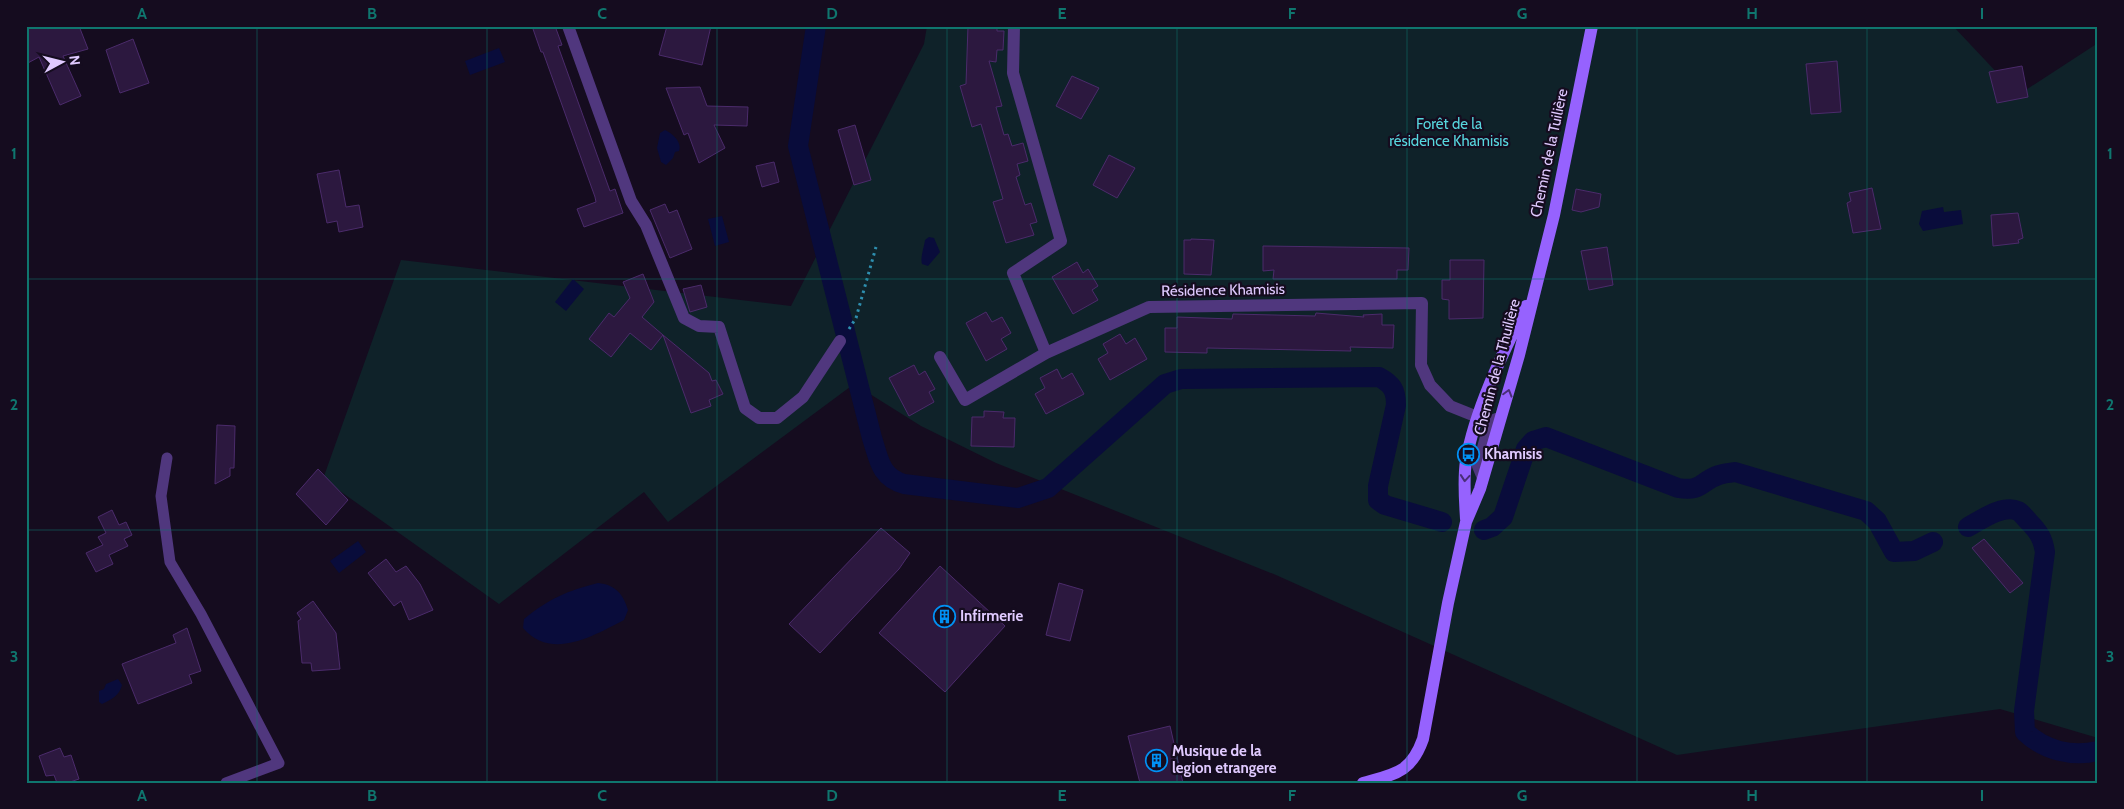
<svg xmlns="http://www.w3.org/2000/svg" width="2124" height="809" font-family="Cabin,sans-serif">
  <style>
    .green { fill: #0f2229 }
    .water { fill: #090c3b }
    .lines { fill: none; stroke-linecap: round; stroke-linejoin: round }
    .canal { stroke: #090c3b; stroke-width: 20 }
    .building { fill: #2c183f; stroke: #4b2b6b }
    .path { stroke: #2e8faf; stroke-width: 3; stroke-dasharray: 2.5 4; stroke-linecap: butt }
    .lane { stroke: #50377e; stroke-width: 11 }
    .street { stroke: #50377e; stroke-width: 12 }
    .secondary { stroke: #9662fe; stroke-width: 12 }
    .oneway { stroke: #492e78 }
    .grid { fill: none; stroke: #0f766e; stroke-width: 1; stroke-opacity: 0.55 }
    .labels { text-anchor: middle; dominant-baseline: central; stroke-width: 4.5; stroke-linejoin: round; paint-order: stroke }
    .park-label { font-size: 15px; fill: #57d6de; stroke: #150c1f }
    .street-label { font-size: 15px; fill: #e0caff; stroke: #150c1f }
    .poi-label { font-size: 15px; font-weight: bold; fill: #e0caff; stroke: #150c1f; text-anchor: start }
    .neatline { fill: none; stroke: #0f766e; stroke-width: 2 }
    .grid-label { font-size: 16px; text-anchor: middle; font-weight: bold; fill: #0f766e }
  </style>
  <rect width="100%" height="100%" fill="#150c1f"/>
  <!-- green -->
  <path class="green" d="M 927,26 L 1953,26 L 2018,95 L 2098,43 L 2098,738 L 2000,709 L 1677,755 L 1276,575 L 996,463 L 921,426 L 854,384 L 668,522 L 644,492 L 499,604 L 323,479 L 401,260 L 791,306 L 924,44 Z"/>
  <!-- water -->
  <path class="water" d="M 499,48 L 505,62 L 470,75 L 465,61 Z
    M 665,130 C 674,134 682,143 679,151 L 675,152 L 673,158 L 666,165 L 661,162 L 657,148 L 660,133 Z
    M 1943,207 L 1944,212 L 1961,210 L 1963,224 L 1923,231 L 1919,224 L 1922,211 Z
    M 722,216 L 729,242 L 715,246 L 708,219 Z
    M 929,237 L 934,238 L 940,252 L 928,266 L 922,264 C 920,257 924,248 925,240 Z
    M 573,279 L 584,289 L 566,311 L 555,302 Z
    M 358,541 L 366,552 L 339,573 L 330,561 Z
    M 598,583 C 616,585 623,594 628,610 L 624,620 C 593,636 551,661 523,628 L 524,619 C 550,598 567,591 598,583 Z
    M 118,679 L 122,685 C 119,696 112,699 102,704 L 99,702 L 99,691 L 104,689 L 106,684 Z"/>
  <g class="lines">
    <!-- canal -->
    <path class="canal" d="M 816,26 L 798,146 L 872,438 C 879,459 880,477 904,484 L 1018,498 L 1048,488 L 1165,384 L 1181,379 L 1379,377 C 1392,384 1396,390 1396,405 L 1378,486 L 1378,500 L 1385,505 L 1442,522
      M 1968,527 C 1981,520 2003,504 2018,511 C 2022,513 2026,519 2029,522 C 2039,532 2043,539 2045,552 L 2024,711 L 2025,732 C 2045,751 2072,757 2098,751
      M 1484,530 L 1492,527 L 1503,517 L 1526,449 L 1533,441 L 1546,437 L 1678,488 C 1703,492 1700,481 1719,475 C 1724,473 1730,473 1735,472 L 1866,511 L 1877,521 L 1894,552 L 1914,551 L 1933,542"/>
  </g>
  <!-- building -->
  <path class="building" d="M 26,26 L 79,26 L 88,49 L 63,56 L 81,96 L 60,105 L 39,57 L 26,64 Z
    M 532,26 L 555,26 L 562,45 L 558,46 L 610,191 L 615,189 L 623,213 L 584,227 L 577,209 L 596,202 L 595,197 L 543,52 L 541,52 Z
    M 667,26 L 711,26 L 702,65 L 659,55 Z
    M 968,26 L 997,26 L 997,31 L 1004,31 L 1003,50 L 997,50 L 996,62 L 989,61 L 1002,106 L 996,107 L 1004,135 L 1008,134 L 1012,146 L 1023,143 L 1028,161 L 1017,164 L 1020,175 L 1016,177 L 1025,205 L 1031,203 L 1037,222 L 1030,224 L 1034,235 L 1006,243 L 993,202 L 1003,199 L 981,124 L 972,127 L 960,86 L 966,84 Z
    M 133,39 L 149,83 L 120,93 L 106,50 Z
    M 1837,61 L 1841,112 L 1811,114 L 1806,64 Z
    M 2022,66 L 2028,97 L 1997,103 L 1989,72 Z
    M 1072,76 L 1099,88 L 1081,119 L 1056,106 Z
    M 700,87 L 707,106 L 748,107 L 747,126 L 714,125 L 725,148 L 699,163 L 688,133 L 684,135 L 666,88 Z
    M 855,125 L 871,180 L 854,185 L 838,130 Z
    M 1109,155 L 1135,168 L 1117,198 L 1093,185 Z
    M 774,162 L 779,182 L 762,187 L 756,166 Z
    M 339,170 L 346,207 L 359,205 L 363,227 L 339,232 L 337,221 L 327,223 L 317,174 Z
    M 1872,188 L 1881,229 L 1853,233 L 1847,203 L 1851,201 L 1849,193 Z
    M 1576,189 L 1601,194 L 1599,207 L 1581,212 L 1572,210 Z
    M 665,204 L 669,213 L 677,210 L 692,249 L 670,258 L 650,210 Z
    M 2018,213 L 2023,238 L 2018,240 L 2019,243 L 1993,246 L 1991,215 Z
    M 1191,239 L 1214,240 L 1211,275 L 1184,274 L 1184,240 L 1191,240 Z
    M 1263,246 L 1409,248 L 1408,270 L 1397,270 L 1397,279 L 1273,279 L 1274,270 L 1263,271 Z
    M 1607,247 L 1613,285 L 1589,290 L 1581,251 Z
    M 1450,260 L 1484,260 L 1483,318 L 1449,319 L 1449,300 L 1442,299 L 1442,280 L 1450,280 Z
    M 1077,262 L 1083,273 L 1088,269 L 1098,286 L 1092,290 L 1098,300 L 1073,314 L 1052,277 Z
    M 643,274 L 654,302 L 642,317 L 663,335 L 651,350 L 630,333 L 611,357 L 589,339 L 609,313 L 614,317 L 630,298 L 623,282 Z
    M 701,285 L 707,307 L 690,312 L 683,289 Z
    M 986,312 L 992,322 L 1002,317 L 1011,333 L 1001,339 L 1007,349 L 986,361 L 966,323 Z
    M 1316,313 L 1364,317 L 1363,315 L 1382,314 L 1382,325 L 1394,325 L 1393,348 L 1350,347 L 1351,351 L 1207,348 L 1207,353 L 1165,352 L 1165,328 L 1177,328 L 1177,317 L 1232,319 L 1233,314 L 1315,316 Z
    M 1120,334 L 1126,344 L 1135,338 L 1147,359 L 1110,380 L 1098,359 L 1108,353 L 1103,344 Z
    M 663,335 L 709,373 L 712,381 L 716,380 L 723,394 L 709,400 L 711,406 L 691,413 Z
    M 914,365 L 919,375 L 925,371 L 935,389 L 929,392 L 934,402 L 909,416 L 889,378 Z
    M 1057,369 L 1062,379 L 1072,373 L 1084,394 L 1046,414 L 1035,394 L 1045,388 L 1040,378 Z
    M 984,411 L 1004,412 L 1003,418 L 1015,418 L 1014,447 L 971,446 L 972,417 L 984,417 Z
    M 217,425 L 235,426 L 234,468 L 230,468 L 230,476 L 215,484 Z
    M 318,469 L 348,500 L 326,525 L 296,494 Z
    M 112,510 L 119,525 L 126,522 L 132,535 L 124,539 L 128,546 L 109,555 L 113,564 L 96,572 L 86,553 L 103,545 L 98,537 L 106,533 L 98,517 Z
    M 881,528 L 910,553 L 899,569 L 820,653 L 789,624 Z
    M 1984,539 L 2023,583 L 2010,593 L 1972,548 Z
    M 386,559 L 396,572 L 406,566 L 420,584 L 433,610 L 409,620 L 401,601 L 394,606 L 368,573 Z
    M 940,566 L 1005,626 L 945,692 L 879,633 Z
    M 1059,583 L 1083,590 L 1070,641 L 1046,635 Z
    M 313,601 L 336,633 L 340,669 L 312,671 L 311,663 L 302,663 L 298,621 L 301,619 L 297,613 Z
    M 187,628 L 201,671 L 189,675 L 192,683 L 138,704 L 122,664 L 176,643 L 173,635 Z
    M 1170,726 L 1183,783 L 1140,783 L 1128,736 Z
    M 60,748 L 64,757 L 71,755 L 79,779 L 67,783 L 57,783 L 54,775 L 46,776 L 39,756 Z"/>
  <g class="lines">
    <!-- path -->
    <path class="path" d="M 849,329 L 856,318 L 876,247"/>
    <!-- lane -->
    <path class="lane" d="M 167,458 L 161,496 L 170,562 L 201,614 L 279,763 L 226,783"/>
    <!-- street -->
    <path class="street" d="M 568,26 L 631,201 L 646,225 L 684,318 L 699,326 L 719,327 L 745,408 L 759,418 L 777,418 L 803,397 L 840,341
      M 1014,26 L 1013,73 L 1061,241 L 1013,273 L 1046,353 L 1149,307 L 1422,303 L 1421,365 L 1430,385 L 1450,406 L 1490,422
      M 940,357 L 965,400 L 1046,353
      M 1483,478 L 1478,466 L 1490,422 L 1496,419"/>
    <!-- secondary -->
    <path class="secondary" d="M 1466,519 C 1465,500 1463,481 1466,461 C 1475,409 1503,353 1526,306
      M 1363,783 C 1395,774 1411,773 1423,739 L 1448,603 L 1466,522 L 1480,489 L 1519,355 L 1554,215 L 1592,26"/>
  </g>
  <!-- one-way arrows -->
  <defs><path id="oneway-chevron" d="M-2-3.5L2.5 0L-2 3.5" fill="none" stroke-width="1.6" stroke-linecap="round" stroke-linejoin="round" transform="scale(1.25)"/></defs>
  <g class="oneway">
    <use href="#oneway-chevron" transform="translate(1508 393) rotate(-74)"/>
    <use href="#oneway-chevron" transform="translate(1465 478) rotate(95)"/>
  </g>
  <!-- grid -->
  <path class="grid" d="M 257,26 L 257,783M 487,26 L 487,783M 717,26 L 717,783M 947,26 L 947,783M 1177,26 L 1177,783M 1407,26 L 1407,783M 1637,26 L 1637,783M 1867,26 L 1867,783M 26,279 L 2098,279M 26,530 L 2098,530"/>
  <!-- icons -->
  <defs>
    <symbol id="bus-ring" viewBox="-11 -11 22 22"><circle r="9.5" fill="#150c1f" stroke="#0191f4" stroke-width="1.5"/><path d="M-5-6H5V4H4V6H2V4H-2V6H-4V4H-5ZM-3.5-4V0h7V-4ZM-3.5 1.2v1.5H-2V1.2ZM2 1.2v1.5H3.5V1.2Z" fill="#0191f4"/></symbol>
    <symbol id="building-ring" viewBox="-11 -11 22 22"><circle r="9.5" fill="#150c1f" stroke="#0191f4" stroke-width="1.5"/><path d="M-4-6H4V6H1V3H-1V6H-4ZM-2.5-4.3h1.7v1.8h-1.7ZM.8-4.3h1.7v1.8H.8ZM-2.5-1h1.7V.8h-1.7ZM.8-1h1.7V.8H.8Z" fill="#0191f4"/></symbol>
  </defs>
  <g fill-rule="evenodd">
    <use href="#bus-ring" x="1456" y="442" width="25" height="25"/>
    <use href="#building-ring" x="932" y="604" width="25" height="25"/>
    <use href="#building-ring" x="1144" y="748" width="25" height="25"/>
  </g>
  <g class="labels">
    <!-- park labels -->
    <g class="park-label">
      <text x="1449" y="124">Forêt de la<tspan x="1449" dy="17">résidence Khamisis</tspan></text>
    </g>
    <!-- street labels -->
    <g class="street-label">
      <text transform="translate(1549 153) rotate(-78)">Chemin de la Tuilière</text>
      <text transform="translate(1223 290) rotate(-1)">Résidence Khamisis</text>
      <text transform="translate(1497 367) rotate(-75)">Chemin de la Thuilière</text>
    </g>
    <!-- poi labels -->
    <g class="poi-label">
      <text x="1484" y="454">Khamisis</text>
      <text x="960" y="616">Infirmerie</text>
      <text x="1172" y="751">Musique de la<tspan x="1172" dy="17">legion etrangere</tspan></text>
    </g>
  </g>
  <!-- border -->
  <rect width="2124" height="809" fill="none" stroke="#150c1f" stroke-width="55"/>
  <!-- north arrow -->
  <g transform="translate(62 62) rotate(83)" stroke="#150c1f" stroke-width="4" paint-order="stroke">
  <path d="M0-4L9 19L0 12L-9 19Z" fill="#e0caff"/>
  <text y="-8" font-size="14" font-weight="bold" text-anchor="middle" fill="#e0caff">N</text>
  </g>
  <rect x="28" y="28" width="2068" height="754" class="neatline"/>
  <g class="grid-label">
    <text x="142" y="19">A</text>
    <text x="372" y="19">B</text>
    <text x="602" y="19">C</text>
    <text x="832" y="19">D</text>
    <text x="1062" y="19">E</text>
    <text x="1292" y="19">F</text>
    <text x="1522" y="19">G</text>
    <text x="1752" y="19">H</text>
    <text x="1982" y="19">I</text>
    <text x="14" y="159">1</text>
    <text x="2110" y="159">1</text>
    <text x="14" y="410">2</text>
    <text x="2110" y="410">2</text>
    <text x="14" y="662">3</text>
    <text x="2110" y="662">3</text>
    <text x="142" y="801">A</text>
    <text x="372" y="801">B</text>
    <text x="602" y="801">C</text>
    <text x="832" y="801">D</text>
    <text x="1062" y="801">E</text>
    <text x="1292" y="801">F</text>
    <text x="1522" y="801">G</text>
    <text x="1752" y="801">H</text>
    <text x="1982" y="801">I</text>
  </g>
</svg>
